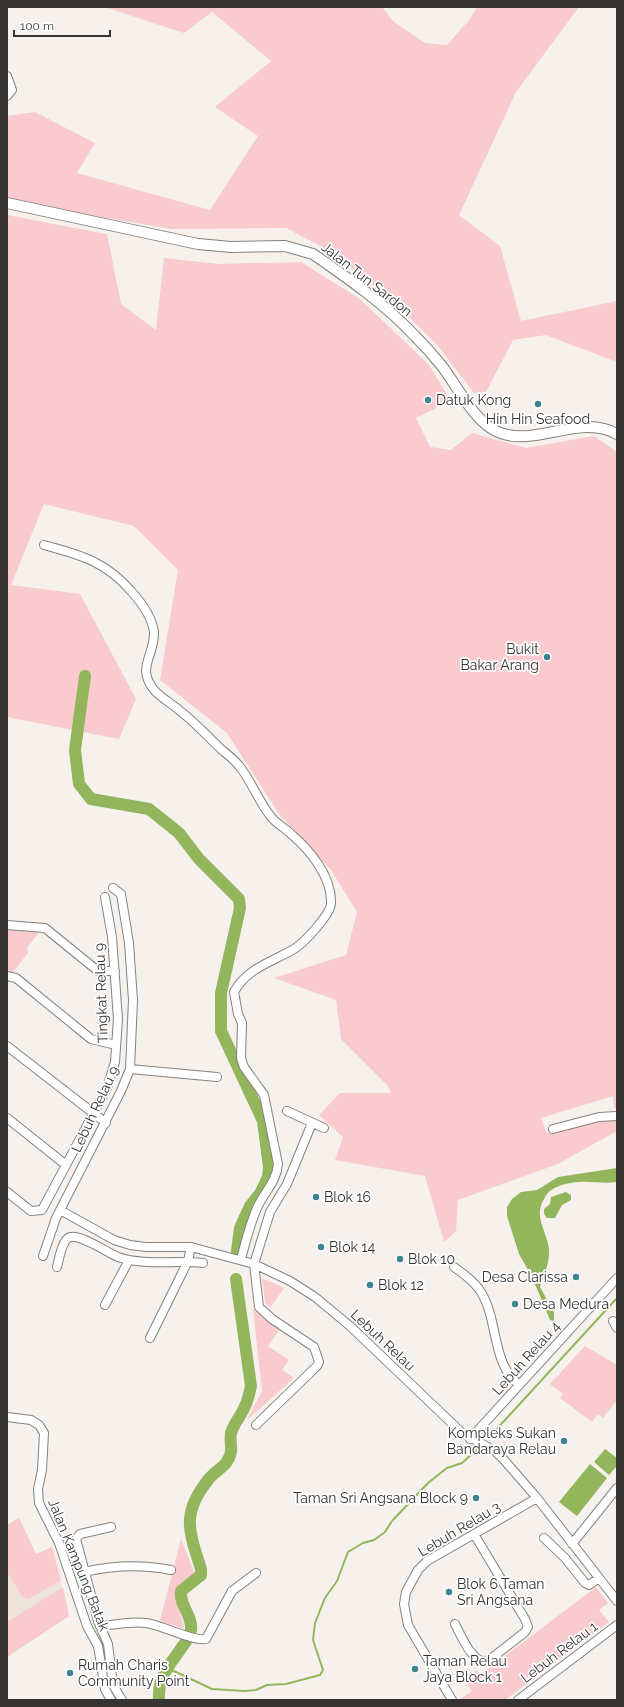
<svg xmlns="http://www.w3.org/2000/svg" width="624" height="1707" font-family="Raleway,sans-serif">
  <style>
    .built { fill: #eee3d8 }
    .green { fill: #f9cace }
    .water { fill: #93b65d }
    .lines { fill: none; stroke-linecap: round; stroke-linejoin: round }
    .stream { stroke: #93b65d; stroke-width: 2 }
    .river { stroke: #93b65d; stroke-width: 12 }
    .minor-casing { stroke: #85817c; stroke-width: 10 }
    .major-casing { stroke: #85817c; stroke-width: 12 }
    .minor { stroke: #fff; stroke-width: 8 }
    .major { stroke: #fff; stroke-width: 10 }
    .poi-dot { fill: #3f8391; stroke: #fff; stroke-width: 1.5 }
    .labels { text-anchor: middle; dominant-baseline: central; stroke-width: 3.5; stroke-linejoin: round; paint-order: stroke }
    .street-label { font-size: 14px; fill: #353331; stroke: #fff }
    .poi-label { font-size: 14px; fill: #353331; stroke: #fff; text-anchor: start }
  </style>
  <rect width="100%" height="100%" fill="#f6f1ec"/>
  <!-- built -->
  <path class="built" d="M 19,1518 L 36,1554 L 52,1547 L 69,1616 L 7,1657 L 7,1525 Z"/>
  <!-- green -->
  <path class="green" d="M 105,7 L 382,7 L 394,22 L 425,43 L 447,45 L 470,19 L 477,7 L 579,7 L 516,92 L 459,215 L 500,246 L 521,321 L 617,301 L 617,360 L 614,361 L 546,335 L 513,340 L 486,392 L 474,393 L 438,346 L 390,298 L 326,249 L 286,228 L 171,229 L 7,201 L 7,116 L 35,112 L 95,143 L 77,173 L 210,210 L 258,136 L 215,107 L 271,61 L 212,12 L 184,33 Z
    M 7,215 L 107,234 L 121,304 L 156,330 L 164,258 L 219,264 L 301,262 L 360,299 L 429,365 L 451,401 L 416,418 L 430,447 L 451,450 L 472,433 L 526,448 L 594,436 L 617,452 L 617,1108 L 614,1108 L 613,1096 L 541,1118 L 547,1133 L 605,1118 L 617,1120 L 617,1131 L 558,1164 L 458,1200 L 456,1231 L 444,1242 L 425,1176 L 335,1160 L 343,1137 L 319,1115 L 340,1093 L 391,1093 L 388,1086 L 341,1039 L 336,1000 L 274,978 L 346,955 L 357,912 L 331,870 L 279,814 L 227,733 L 160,680 L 178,570 L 134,526 L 44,504 L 11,585 L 80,594 L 136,699 L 119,739 L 7,717 Z
    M 7,930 L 39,932 L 27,948 L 28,953 L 12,973 L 7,973 Z
    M 262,1278 L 284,1288 L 270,1308 L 265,1302 Z
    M 253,1309 L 280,1329 L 268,1346 L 289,1360 L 282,1370 L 294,1378 L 247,1420 L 262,1391 Z
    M 585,1346 L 617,1365 L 617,1400 L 603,1418 L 598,1414 L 592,1422 L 560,1398 L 563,1394 L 550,1384 Z
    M 19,1518 L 36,1554 L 52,1547 L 61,1580 L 29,1599 L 22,1596 L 7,1572 L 7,1525 Z
    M 181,1539 L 195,1574 L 176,1591 L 176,1596 L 184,1629 L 160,1621 Z
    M 63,1587 L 69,1616 L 7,1657 L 7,1622 Z
    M 596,1587 L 608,1603 L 599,1610 L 609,1622 L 505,1700 L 459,1700 L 472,1691 L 464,1680 L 477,1670 L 480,1675 Z"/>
  <!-- water -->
  <path class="water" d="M 617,1168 L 617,1182 C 599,1185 584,1178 562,1185 C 553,1188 548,1191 544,1199 C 533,1217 547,1231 549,1249 C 550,1262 544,1275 540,1287 L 554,1313 L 554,1321 L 550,1320 L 532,1277 L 519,1254 L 507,1216 L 507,1207 L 512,1199 L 521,1192 L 537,1190 L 558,1177 Z
    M 566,1192 L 571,1195 L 571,1200 L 562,1205 L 555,1218 L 547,1218 L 544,1214 L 544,1209 L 550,1204 L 551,1197 Z
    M 605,1449 L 617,1458 L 617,1466 L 609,1475 L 594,1462 Z
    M 590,1464 L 607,1478 L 577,1516 L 559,1502 Z"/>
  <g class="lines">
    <!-- stream -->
    <path class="stream" d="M 494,1432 L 617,1298
      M 163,1673 L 174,1671 L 212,1689 L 245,1691 L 256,1690 L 267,1685 L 286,1684 L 320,1675 L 323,1670 L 313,1640 L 315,1623 L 325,1598 L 337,1581 L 348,1552 L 363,1543 L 374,1540 L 385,1532 L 392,1521 L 428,1483 L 447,1468 L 462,1463 L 476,1450"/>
    <!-- river -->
    <path class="river" d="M 85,676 L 75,750 L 79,784 L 91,799 L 149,809 L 179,833 L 199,859 L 239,899 L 240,908 L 221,993 L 221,1031 L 263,1121 L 269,1167 L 268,1177 L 261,1192 L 250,1206 L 240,1228 L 237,1251
      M 159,1700 C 158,1674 169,1667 182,1647 C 186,1642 190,1636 191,1630 C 193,1616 179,1605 181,1591 L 201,1575 L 201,1569 C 189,1531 181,1514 208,1480 C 213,1473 221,1469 226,1463 C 235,1450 229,1446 231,1433 C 233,1426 237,1421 241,1414 C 247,1405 249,1396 251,1386 L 236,1279"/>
    <defs>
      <path id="minor" d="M 7,76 L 12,90 L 7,96
        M 44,545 C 80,555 105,561 131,591 C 141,602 152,617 154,632 C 155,656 135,668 155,691 C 163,699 172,704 180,711 C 195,722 208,737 222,750 C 228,755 235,760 240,767 C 252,782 259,803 272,818 C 277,824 285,828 291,834 C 310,850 332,877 331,903 C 331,914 304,943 294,949 C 272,962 247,968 234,992 L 238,1014 L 242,1023 L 241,1058 L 244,1067 L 264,1095 L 278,1164 C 277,1181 265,1191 258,1206 C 250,1223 246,1241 241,1259
        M 7,925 L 45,928 L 98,971 L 115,971
        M 7,976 L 16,978 L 91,1039 L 116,1045
        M 7,1046 L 106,1123
        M 130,1069 L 217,1077
        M 287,1111 L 324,1128
        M 7,1118 L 66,1165
        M 553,1129 L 599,1117 L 617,1116
        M 7,1192 L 31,1211 L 42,1210 L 107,1088 L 115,1062 L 118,1019 L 112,937 L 105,897
        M 60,1210 L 114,1240 L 130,1245 L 146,1247 L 191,1247 L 254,1264 L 290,1281 L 315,1297 L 350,1326 L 461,1432 L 495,1451 L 505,1461 L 537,1498 L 617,1601
        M 43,1256 L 56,1218 L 121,1091 L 130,1069 L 133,1000 L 129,943 L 121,894 L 113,888
        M 57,1267 C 59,1259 62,1240 70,1237 C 81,1234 106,1252 118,1257 C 144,1266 175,1260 203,1263
        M 454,1267 C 464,1274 475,1282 481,1292 C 499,1322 491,1362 519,1385
        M 105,1305 L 129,1260
        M 613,1321 L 617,1328
        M 150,1338 L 188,1261 L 191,1247
        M 7,1417 L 31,1420 L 39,1425 L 44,1433 L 42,1470 L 38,1489 L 39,1503 L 59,1543 L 87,1626 L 98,1646 L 105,1689 L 111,1700
        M 256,1425 L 317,1366 L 319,1362 L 314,1347 L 272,1319 L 259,1307 L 254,1264 L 270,1212 L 287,1184 L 312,1123
        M 470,1439 L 617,1278
        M 111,1527 L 80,1534 L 76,1539 L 98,1621 L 108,1644 L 113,1685 L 122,1700
        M 544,1538 L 565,1558 L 585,1583 L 589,1585 L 599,1578
        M 572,1544 L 617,1488
        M 84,1572 C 114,1565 141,1564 171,1570
        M 455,1624 C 461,1635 473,1666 488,1661 L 525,1632 L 528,1627 L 525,1619 L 474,1534
        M 100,1626 C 115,1625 131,1621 146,1623 C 162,1625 194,1642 206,1639 L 232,1591 L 256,1573
        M 452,1700 L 408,1625 L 404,1604 L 406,1592 L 418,1570 L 427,1561 L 537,1498
        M 518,1700 L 617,1625"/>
      <path id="major" d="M 7,203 L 198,244 L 231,247 L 285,246 L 313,254 C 349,279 385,304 415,336 C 424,345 433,355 441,365 C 457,385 474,422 498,432 C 536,448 579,413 617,434"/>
    </defs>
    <!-- minor casing -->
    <use href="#minor" class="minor-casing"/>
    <!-- major casing -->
    <use href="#major" class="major-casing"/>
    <!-- minor -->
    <use href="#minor" class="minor"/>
    <!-- major -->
    <use href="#major" class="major"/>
  </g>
  <!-- markers -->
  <g class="poi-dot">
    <circle cx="428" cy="400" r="4"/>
    <circle cx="538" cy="404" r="4"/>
    <circle cx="547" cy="657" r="4"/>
    <circle cx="316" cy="1197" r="4"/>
    <circle cx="321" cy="1247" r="4"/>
    <circle cx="400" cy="1259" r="4"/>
    <circle cx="576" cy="1277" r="4"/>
    <circle cx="370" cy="1285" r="4"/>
    <circle cx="515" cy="1304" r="4"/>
    <circle cx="564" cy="1441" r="4"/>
    <circle cx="476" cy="1498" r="4"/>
    <circle cx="449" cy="1592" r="4"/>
    <circle cx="415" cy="1669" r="4"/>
    <circle cx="70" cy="1673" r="4"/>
  </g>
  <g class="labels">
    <!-- street labels -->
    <g class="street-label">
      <text transform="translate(367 279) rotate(38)">Jalan Tun Sardon</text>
      <text transform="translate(101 993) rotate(-92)">Tingkat Relau 9</text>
      <text transform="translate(95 1109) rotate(-65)">Lebuh Relau 9</text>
      <text transform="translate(383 1340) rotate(43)">Lebuh Relau</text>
      <text transform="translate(526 1358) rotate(-48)">Lebuh Relau 4</text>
      <text transform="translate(459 1529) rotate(-31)">Lebuh Relau 3</text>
      <text transform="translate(79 1565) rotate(68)">Jalan Kampung Batak</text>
      <text transform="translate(559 1652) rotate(-37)">Lebuh Relau 1</text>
    </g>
    <!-- poi labels -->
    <g class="poi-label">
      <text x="436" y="400">Datuk Kong</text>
      <text x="538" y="419" text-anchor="middle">Hin Hin Seafood</text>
      <text x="539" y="649" text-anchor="end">Bukit<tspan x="539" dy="16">Bakar Arang</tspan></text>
      <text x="324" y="1197">Blok 16</text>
      <text x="329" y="1247">Blok 14</text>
      <text x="408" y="1259">Blok 10</text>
      <text x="568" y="1277" text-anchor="end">Desa Clarissa</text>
      <text x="378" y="1285">Blok 12</text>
      <text x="523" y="1304">Desa Medura</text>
      <text x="556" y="1433" text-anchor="end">Kompleks Sukan<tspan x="556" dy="16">Bandaraya Relau</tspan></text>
      <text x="468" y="1498" text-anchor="end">Taman Sri Angsana Block 9</text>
      <text x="457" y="1584">Blok 6 Taman<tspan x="457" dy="16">Sri Angsana</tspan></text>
      <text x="423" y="1661">Taman Relau<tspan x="423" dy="16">Jaya Block 1</tspan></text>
      <text x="78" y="1665">Rumah Charis<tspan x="78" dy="16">Community Point</tspan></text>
    </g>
  </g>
  <!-- border -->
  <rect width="624" height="1707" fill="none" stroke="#353331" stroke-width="16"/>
  <!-- scale -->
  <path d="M14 30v6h96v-6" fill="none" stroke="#353331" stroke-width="2"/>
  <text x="20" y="30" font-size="12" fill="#353331" stroke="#ffffff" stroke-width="3" paint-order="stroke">100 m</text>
</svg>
